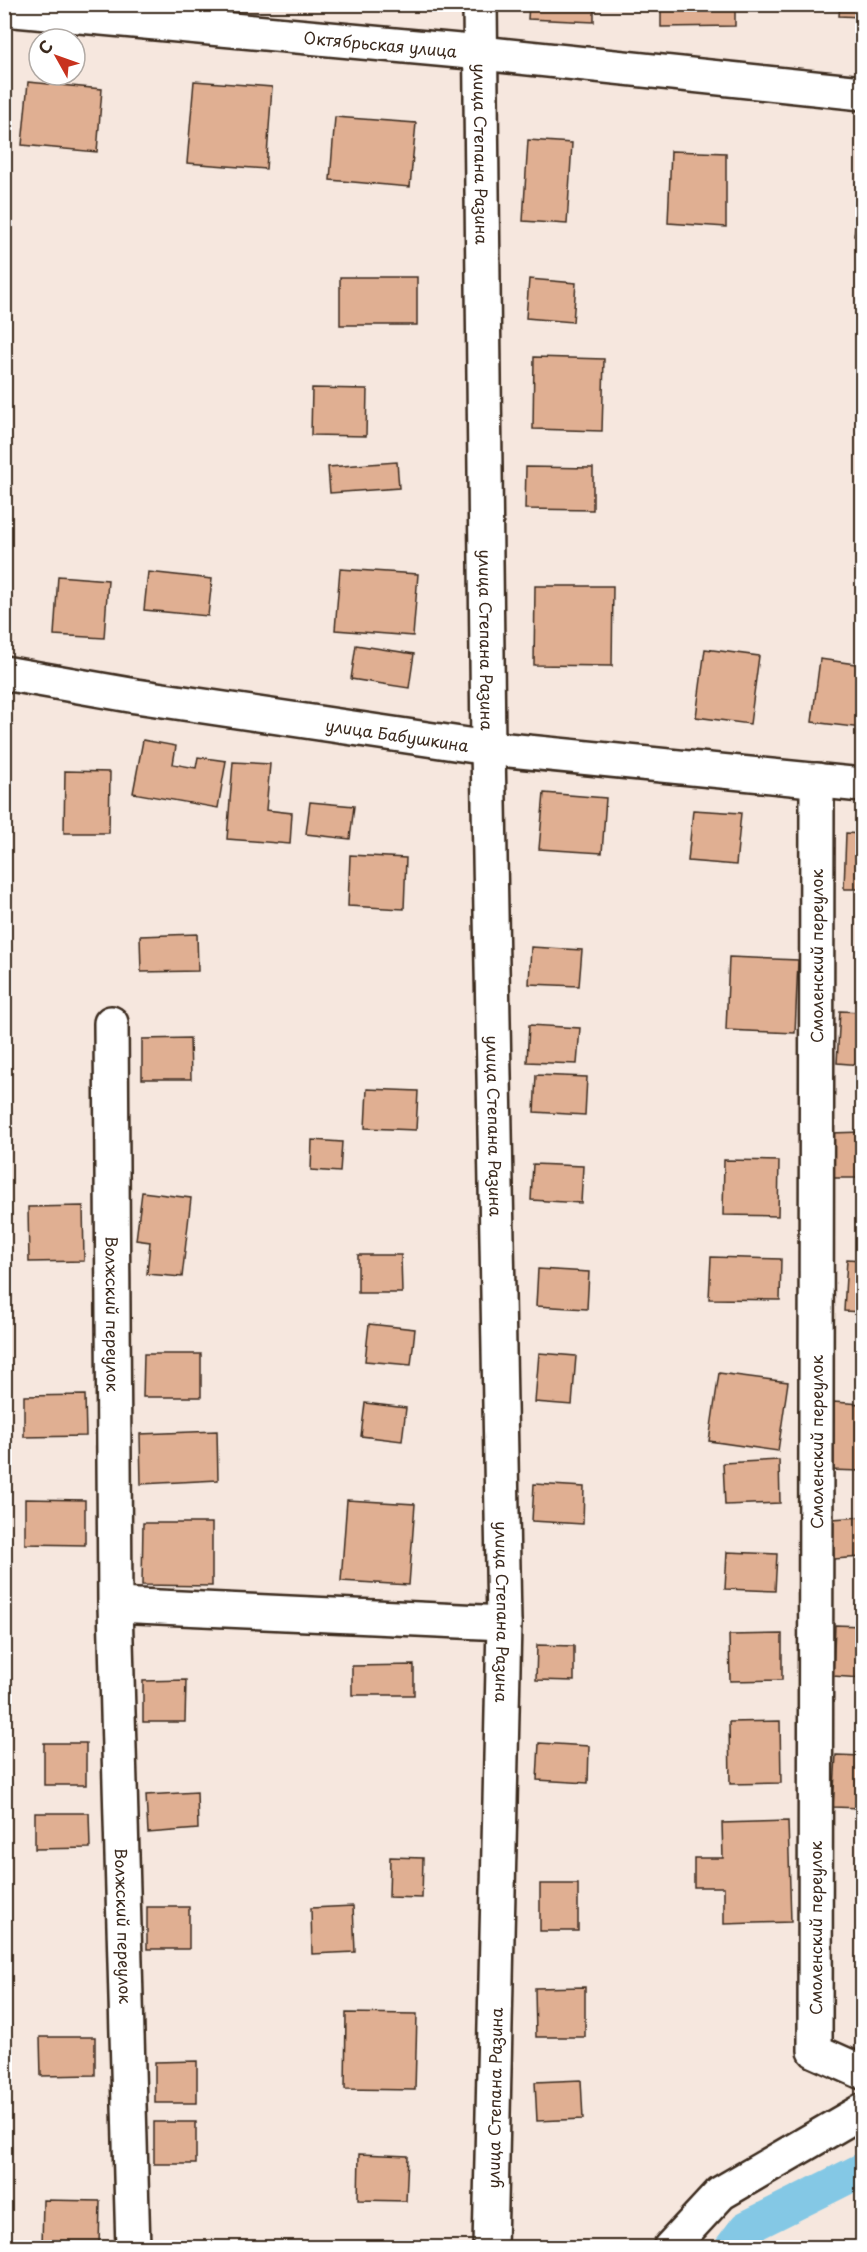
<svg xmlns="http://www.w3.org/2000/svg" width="867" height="2252" font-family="'Playpen Sans',sans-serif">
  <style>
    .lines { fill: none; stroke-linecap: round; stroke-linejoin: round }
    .canal { stroke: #84c8e5; stroke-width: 34 }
    .building { fill: #e0af92; stroke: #3b2a1e; stroke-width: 1.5 }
    .minor-casing { stroke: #3b2a1e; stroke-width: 38 }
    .minor { stroke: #fff; stroke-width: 33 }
    .labels { text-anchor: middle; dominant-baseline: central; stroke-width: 5; stroke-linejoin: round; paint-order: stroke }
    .street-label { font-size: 16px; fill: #3b2a1e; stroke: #fff }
  </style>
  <rect width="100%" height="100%" fill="#f6e7de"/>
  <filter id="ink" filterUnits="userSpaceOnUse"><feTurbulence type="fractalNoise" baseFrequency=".0167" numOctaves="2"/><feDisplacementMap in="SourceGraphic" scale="12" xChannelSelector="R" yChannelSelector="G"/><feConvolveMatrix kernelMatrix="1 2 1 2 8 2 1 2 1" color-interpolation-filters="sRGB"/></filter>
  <g filter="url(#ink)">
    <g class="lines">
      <!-- canal -->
      <path class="canal" d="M 731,2248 L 746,2228 L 862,2170"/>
    </g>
    <!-- building -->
    <path class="building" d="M 529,4 L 594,4 L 594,22 L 528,19 Z
      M 661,4 L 735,4 L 735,26 L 661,27 Z
      M 840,4 L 862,4 L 862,17 L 839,16 Z
      M 194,81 L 272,87 L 266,169 L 187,163 Z
      M 28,82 L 102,89 L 97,152 L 22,145 Z
      M 335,117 L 416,123 L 410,187 L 330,180 Z
      M 528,140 L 572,143 L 567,224 L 523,221 Z
      M 671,151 L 726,153 L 726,227 L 668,223 Z
      M 860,189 L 862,190 L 862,238 L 854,236 Z
      M 340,277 L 417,277 L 417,325 L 340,325 Z
      M 529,279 L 576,283 L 573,322 L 526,318 Z
      M 534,357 L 604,359 L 602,431 L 533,429 Z
      M 312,388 L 367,389 L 366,436 L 311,435 Z
      M 397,462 L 399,488 L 330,493 L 328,467 Z
      M 526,467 L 593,468 L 593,510 L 525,509 Z
      M 340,569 L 418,574 L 413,636 L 335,630 Z
      M 148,572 L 212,579 L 208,616 L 144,610 Z
      M 58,576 L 108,580 L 104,638 L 54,635 Z
      M 535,586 L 613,586 L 612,666 L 534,665 Z
      M 356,645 L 414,654 L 409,688 L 351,679 Z
      M 705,649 L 759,656 L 750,724 L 696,717 Z
      M 820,659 L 862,665 L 862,728 L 812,722 Z
      M 143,740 L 176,746 L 173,764 L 196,768 L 198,757 L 226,761 L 218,808 L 133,793 Z
      M 233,762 L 270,764 L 266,810 L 292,813 L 290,844 L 227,839 Z
      M 65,771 L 110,772 L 109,833 L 64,833 Z
      M 544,793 L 606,798 L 602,853 L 539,849 Z
      M 310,802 L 354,806 L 350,839 L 306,834 Z
      M 693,810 L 741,813 L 736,865 L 688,861 Z
      M 846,833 L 862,834 L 862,889 L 844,889 Z
      M 350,855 L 406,858 L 404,909 L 348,906 Z
      M 197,934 L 198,971 L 141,972 L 140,936 Z
      M 531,947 L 582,950 L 579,986 L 529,984 Z
      M 729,957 L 798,960 L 795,1033 L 726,1030 Z
      M 840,1011 L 862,1012 L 862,1065 L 837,1063 Z
      M 529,1025 L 580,1028 L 577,1064 L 527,1062 Z
      M 190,1038 L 191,1079 L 142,1079 L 142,1039 Z
      M 536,1075 L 587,1077 L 585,1115 L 534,1112 Z
      M 367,1089 L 418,1091 L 416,1130 L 365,1128 Z
      M 862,1132 L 862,1178 L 831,1178 L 831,1133 Z
      M 312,1140 L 342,1142 L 340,1172 L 311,1170 Z
      M 724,1160 L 779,1161 L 778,1216 L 723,1215 Z
      M 533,1164 L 583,1166 L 581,1203 L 531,1200 Z
      M 142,1192 L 191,1198 L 182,1277 L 147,1274 L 150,1242 L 136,1240 Z
      M 83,1206 L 84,1261 L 29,1262 L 28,1207 Z
      M 358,1255 L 401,1255 L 402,1293 L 358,1293 Z
      M 711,1257 L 781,1259 L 780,1300 L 709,1299 Z
      M 847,1259 L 862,1260 L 862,1312 L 844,1311 Z
      M 538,1269 L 589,1272 L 587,1309 L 536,1306 Z
      M 369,1324 L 415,1329 L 411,1365 L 365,1361 Z
      M 539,1353 L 576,1356 L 572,1405 L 535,1402 Z
      M 144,1354 L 201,1354 L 201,1397 L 143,1397 Z
      M 719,1373 L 788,1382 L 778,1451 L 709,1441 Z
      M 85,1395 L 86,1436 L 24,1437 L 24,1396 Z
      M 833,1402 L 862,1404 L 862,1471 L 829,1470 Z
      M 365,1403 L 406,1408 L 402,1441 L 361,1436 Z
      M 217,1431 L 218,1480 L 141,1484 L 140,1434 Z
      M 779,1460 L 780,1503 L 725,1505 L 723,1463 Z
      M 534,1484 L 584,1487 L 583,1524 L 532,1521 Z
      M 25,1499 L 85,1500 L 85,1545 L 25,1544 Z
      M 347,1500 L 415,1504 L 409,1585 L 341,1581 Z
      M 862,1517 L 862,1557 L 834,1559 L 832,1519 Z
      M 143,1523 L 212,1523 L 212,1586 L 142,1585 Z
      M 727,1552 L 777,1554 L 775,1591 L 725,1589 Z
      M 835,1625 L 862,1626 L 862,1678 L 833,1676 Z
      M 782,1634 L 782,1680 L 730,1681 L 729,1635 Z
      M 537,1645 L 574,1646 L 574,1681 L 536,1680 Z
      M 414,1665 L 414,1695 L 352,1695 L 352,1666 Z
      M 186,1680 L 185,1722 L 143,1722 L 143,1681 Z
      M 780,1721 L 781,1783 L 730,1784 L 729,1722 Z
      M 44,1743 L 86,1743 L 86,1785 L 44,1785 Z
      M 539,1743 L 589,1746 L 588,1783 L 537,1780 Z
      M 836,1755 L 862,1756 L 862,1808 L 833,1807 Z
      M 197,1792 L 198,1829 L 148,1833 L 146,1795 Z
      M 35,1813 L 89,1813 L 90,1848 L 35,1849 Z
      M 788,1821 L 791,1922 L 724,1924 L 724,1887 L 694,1887 L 694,1858 L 723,1858 L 722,1823 Z
      M 390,1857 L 423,1858 L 422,1898 L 389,1897 Z
      M 540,1884 L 578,1884 L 578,1931 L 540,1931 Z
      M 353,1906 L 355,1952 L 312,1954 L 311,1908 Z
      M 147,1907 L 189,1907 L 189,1949 L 147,1949 Z
      M 585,1987 L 585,2037 L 536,2037 L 535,1988 Z
      M 346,2013 L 417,2014 L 415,2090 L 345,2089 Z
      M 40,2037 L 95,2037 L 95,2075 L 41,2076 Z
      M 197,2061 L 197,2103 L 155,2103 L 155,2062 Z
      M 581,2080 L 583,2119 L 537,2121 L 535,2082 Z
      M 154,2122 L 196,2122 L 196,2164 L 154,2164 Z
      M 359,2154 L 408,2156 L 406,2201 L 358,2200 Z
      M 43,2200 L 100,2201 L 99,2248 L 42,2247 Z"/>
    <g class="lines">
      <defs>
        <g id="minor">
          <path id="s1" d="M 480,4 L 488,748 L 504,1623 L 490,2248"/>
          <path id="s2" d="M 4,9 L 481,53 L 862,93"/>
          <path id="s3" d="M 4,673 L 136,696 L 488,748 L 862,785"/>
          <path d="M 817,780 L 815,2051 L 862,2072"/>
          <path id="s4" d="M 111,1023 L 115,1605 L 133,2248"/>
          <path d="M 115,1605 L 504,1623"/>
          <path d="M 670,2248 L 721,2193 L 862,2111"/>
        </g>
      </defs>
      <!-- minor casing -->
      <use href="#minor" class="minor-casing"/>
      <!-- minor -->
      <use href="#minor" class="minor"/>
    </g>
  </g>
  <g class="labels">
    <!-- street labels -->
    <g class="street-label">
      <text stroke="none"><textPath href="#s2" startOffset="378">Октябрьская улица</textPath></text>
      <text stroke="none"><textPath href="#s1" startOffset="150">улица Степана Разина</textPath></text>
      <text stroke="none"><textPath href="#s1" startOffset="636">улица Степана Разина</textPath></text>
      <text stroke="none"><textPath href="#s3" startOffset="398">улица Бабушкина</textPath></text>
      <text transform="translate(816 956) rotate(-90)">Смоленский переулок</text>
      <text stroke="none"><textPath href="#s1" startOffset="1122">улица Степана Разина</textPath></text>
      <text stroke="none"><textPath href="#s4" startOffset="291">Волжский переулок</textPath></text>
      <text transform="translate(816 1442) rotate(-90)">Смоленский переулок</text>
      <text stroke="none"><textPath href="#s1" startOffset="1608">улица Степана Разина</textPath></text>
      <text stroke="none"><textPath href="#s4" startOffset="903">Волжский переулок</textPath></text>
      <text transform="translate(815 1928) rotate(-90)">Смоленский переулок</text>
      <text transform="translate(494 2098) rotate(-89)">улица Степана Разина</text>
    </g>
  </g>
  <!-- margin -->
  <rect width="867" height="2252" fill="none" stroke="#fff" stroke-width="24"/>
  <rect x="12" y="12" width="843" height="2228" fill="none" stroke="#3b2a1e" stroke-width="2" filter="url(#ink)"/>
  <!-- north arrow -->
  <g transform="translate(57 57) rotate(310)"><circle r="28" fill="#ffffff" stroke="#b1aaa5" stroke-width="1.5"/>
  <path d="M0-4.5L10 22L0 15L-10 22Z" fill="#c8321e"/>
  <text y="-9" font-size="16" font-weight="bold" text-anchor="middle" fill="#3b2a1e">С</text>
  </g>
</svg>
